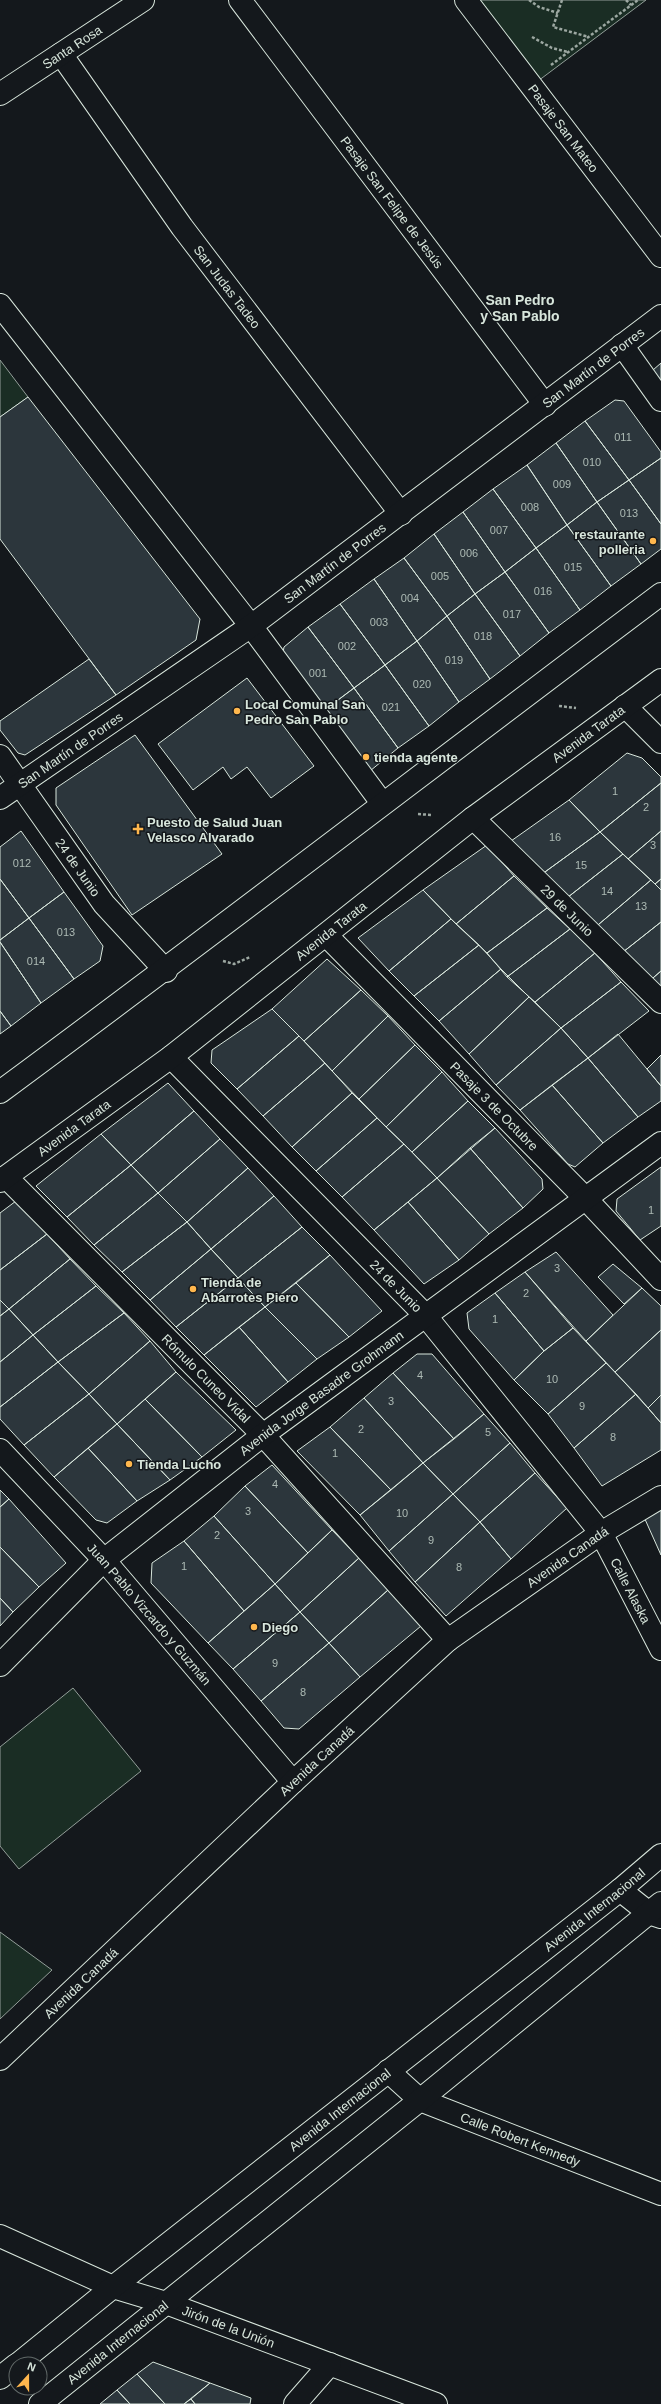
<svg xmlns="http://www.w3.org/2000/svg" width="661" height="2404" font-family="Arial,sans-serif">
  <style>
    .green { fill: #1a2d24; stroke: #939e99 }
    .building { fill: #2c363c; stroke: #d8e6dc }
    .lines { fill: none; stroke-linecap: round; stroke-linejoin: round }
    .minor-casing { stroke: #d8e6dc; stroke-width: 24 }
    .tertiary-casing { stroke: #d8e6dc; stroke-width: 24 }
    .secondary-casing { stroke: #d8e6dc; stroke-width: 24 }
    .trunk-casing { stroke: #d8e6dc; stroke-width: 24 }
    .path { stroke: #9da8a2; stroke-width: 2.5; stroke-dasharray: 3 2; stroke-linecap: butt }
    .minor { stroke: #14181c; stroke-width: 22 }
    .tertiary { stroke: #14181c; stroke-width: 22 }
    .secondary { stroke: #14181c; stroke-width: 22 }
    .trunk { stroke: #14181c; stroke-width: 22 }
    .poi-dot { fill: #ffb74d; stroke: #14181c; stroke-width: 1.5 }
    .labels { text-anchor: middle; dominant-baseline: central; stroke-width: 3; stroke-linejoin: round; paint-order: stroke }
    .number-label { font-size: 11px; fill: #adbab4 }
    .street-label { font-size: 13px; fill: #d8e6dc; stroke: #14181c }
    .poi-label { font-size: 13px; font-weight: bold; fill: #d8e6dc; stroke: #14181c; text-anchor: start }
    .neighbourhood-label { font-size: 14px; font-weight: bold; fill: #d8e6dc; stroke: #14181c }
  </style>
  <rect width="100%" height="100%" fill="#14181c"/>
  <!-- green -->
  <path class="green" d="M 476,0 L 646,0 L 538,81 Z
    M 0,360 L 28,397 L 0,417 Z
    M 73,1688 L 141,1771 L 19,1869 L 0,1846 L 0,1747 Z
    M 0,1932 L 52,1970 L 0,2019 Z"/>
  <!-- building -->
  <path class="building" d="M 661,363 L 661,396 L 653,370 Z
    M 28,397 L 200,619 L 196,640 L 116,695 L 0,539 L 0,417 Z
    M 615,400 L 624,401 L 661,452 L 661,458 L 629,480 L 585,421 Z
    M 585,421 L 629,480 L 597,502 L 556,443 Z
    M 556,443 L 597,502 L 567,525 L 527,465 Z
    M 661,458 L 661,524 L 629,480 Z
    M 527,465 L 567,525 L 536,548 L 493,489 Z
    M 629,480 L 661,524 L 661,549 L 641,564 L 597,502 Z
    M 493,489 L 536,548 L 505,572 L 463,512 Z
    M 597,502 L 641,564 L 611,586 L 567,525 Z
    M 463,512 L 505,572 L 475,594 L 434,534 Z
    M 567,525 L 611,586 L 580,610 L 536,548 Z
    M 434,534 L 475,594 L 447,616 L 404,558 Z
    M 536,548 L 580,610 L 549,633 L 505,572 Z
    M 404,558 L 447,616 L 417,641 L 374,579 Z
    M 505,572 L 549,633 L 520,656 L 475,594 Z
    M 374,579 L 417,641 L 385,665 L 340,604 Z
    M 475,594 L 520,656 L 490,679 L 447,616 Z
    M 340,604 L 385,665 L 354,688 L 308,627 Z
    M 447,616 L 490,679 L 459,702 L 417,641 Z
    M 308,627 L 354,688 L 322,712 L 282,658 L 284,647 Z
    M 417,641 L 459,702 L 429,726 L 385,665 Z
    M 89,659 L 116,695 L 25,755 L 18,753 L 0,730 L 0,721 Z
    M 385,665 L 429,726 L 398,748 L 354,688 Z
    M 247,678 L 314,766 L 271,798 L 247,767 L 231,779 L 223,767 L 193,790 L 158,744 Z
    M 354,688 L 398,748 L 370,771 L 322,712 Z
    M 135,735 L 222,854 L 132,915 L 56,805 L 56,788 Z
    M 627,753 L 642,758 L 661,777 L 661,783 L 600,832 L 569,800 Z
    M 661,783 L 661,831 L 628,859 L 600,832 Z
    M 569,800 L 600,832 L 538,877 L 511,841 Z
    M 21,831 L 64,892 L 29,918 L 0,879 L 0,847 Z
    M 661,831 L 661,879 L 655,884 L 628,859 Z
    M 600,832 L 623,854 L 563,901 L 538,877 Z
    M 487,845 L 514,876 L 456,924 L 423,890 Z
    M 623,854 L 651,880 L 592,930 L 563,901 Z
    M 514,876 L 547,908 L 487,953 L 456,924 Z
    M 0,879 L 29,918 L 0,940 Z
    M 661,879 L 661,890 L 655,884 Z
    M 651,880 L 661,890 L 661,922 L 618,956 L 592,930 Z
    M 423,890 L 451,919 L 389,971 L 358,938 Z
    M 64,892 L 103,946 L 100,961 L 74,979 L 29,918 Z
    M 547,908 L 570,929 L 507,977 L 487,953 Z
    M 29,918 L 74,979 L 41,1003 L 0,942 L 0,940 Z
    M 451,919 L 479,945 L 414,996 L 389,971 Z
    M 661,922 L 661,971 L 646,984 L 618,956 Z
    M 570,929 L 595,953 L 535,1002 L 507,977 Z
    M 0,942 L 41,1003 L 11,1026 L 0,1011 Z
    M 479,945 L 501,969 L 439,1021 L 414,996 Z
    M 595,953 L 621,982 L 561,1028 L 535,1002 Z
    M 327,959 L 361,990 L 304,1041 L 272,1009 Z
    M 501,969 L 529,997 L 469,1054 L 439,1021 Z
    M 661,971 L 661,999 L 646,984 Z
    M 621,982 L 649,1011 L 588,1058 L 561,1028 Z
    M 361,990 L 388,1016 L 332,1071 L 304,1041 Z
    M 529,997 L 561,1028 L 496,1085 L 469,1054 Z
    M 272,1009 L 299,1036 L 237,1089 L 211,1063 L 212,1050 Z
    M 0,1011 L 11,1026 L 0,1034 Z
    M 388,1016 L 415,1045 L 359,1099 L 332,1071 Z
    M 561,1028 L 588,1058 L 520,1110 L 496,1085 Z
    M 618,1034 L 661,1086 L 661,1101 L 638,1117 L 588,1058 Z
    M 299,1036 L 325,1063 L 263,1116 L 237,1089 Z
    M 415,1045 L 442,1072 L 386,1127 L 359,1099 Z
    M 661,1055 L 661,1086 L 647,1069 Z
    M 588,1058 L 638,1117 L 603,1143 L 552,1085 Z
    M 325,1063 L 352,1093 L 292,1147 L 263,1116 Z
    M 442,1072 L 468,1101 L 412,1152 L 386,1127 Z
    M 168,1083 L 194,1111 L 131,1165 L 101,1134 Z
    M 552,1085 L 603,1143 L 575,1167 L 568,1164 L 520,1110 Z
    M 352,1093 L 377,1118 L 316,1171 L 292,1147 Z
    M 468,1101 L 495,1128 L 437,1178 L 412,1152 Z
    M 194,1111 L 220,1139 L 158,1193 L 131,1165 Z
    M 377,1118 L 404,1144 L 342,1197 L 316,1171 Z
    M 495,1128 L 542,1179 L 543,1189 L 523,1208 L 470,1148 Z
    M 101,1134 L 131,1165 L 67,1217 L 36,1186 Z
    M 220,1139 L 248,1168 L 187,1222 L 158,1193 Z
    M 404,1144 L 437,1178 L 374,1230 L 342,1197 Z
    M 470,1148 L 523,1208 L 489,1234 L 437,1178 Z
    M 131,1165 L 158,1193 L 94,1245 L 67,1217 Z
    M 661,1167 L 661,1226 L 640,1240 L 616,1211 L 617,1199 Z
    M 248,1168 L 274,1196 L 211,1249 L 187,1222 Z
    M 437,1178 L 489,1234 L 459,1260 L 408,1202 Z
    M 158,1193 L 187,1222 L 122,1272 L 94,1245 Z
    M 274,1196 L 302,1227 L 238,1278 L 211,1249 Z
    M 16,1201 L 47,1234 L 0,1270 L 0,1213 Z
    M 408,1202 L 459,1260 L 424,1284 L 374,1230 Z
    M 187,1222 L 211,1249 L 150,1300 L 122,1272 Z
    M 302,1227 L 330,1255 L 265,1307 L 238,1278 Z
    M 47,1234 L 70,1259 L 9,1309 L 0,1300 L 0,1270 Z
    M 211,1249 L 238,1278 L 176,1327 L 150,1300 Z
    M 556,1252 L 613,1315 L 586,1341 L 525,1272 Z
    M 330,1255 L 382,1311 L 349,1337 L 296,1283 Z
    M 70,1259 L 96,1286 L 33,1335 L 9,1309 Z
    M 613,1264 L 642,1288 L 624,1304 L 598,1277 Z
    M 525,1272 L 573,1328 L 544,1351 L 495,1293 Z
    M 238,1278 L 265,1307 L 204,1355 L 176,1327 Z
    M 296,1283 L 349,1337 L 317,1359 L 265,1307 Z
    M 96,1286 L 124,1313 L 58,1362 L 33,1335 Z
    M 642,1288 L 661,1306 L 661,1330 L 615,1372 L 586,1341 Z
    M 495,1293 L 544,1351 L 514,1380 L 469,1329 L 467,1313 Z
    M 0,1300 L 9,1309 L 0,1316 Z
    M 265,1307 L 317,1359 L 288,1382 L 239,1327 Z
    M 9,1309 L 33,1335 L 0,1362 L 0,1316 Z
    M 124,1313 L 150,1341 L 89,1394 L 58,1362 Z
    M 239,1327 L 288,1382 L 256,1407 L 204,1355 Z
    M 573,1328 L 606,1363 L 548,1414 L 514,1380 L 544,1351 Z
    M 661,1330 L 661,1395 L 648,1408 L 615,1372 Z
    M 33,1335 L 58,1362 L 0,1407 L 0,1362 Z
    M 150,1341 L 176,1372 L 117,1424 L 89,1394 Z
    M 417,1354 L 432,1354 L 484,1414 L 454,1439 L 393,1373 Z
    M 58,1362 L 89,1394 L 24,1445 L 0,1419 L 0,1407 Z
    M 606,1363 L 636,1394 L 574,1448 L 548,1414 Z
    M 176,1372 L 236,1430 L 202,1457 L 145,1399 Z
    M 393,1373 L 454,1439 L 423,1463 L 364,1398 Z
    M 89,1394 L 117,1424 L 54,1477 L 24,1445 Z
    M 636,1394 L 661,1423 L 661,1450 L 602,1486 L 574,1448 Z
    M 661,1395 L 661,1423 L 648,1408 Z
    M 364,1398 L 423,1463 L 391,1490 L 330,1427 Z
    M 145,1399 L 202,1457 L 170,1480 L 117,1424 Z
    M 484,1414 L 510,1443 L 453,1494 L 423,1463 Z
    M 117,1424 L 170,1480 L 137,1501 L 88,1448 Z
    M 330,1427 L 391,1490 L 360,1515 L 297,1451 Z
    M 510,1443 L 535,1473 L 480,1522 L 453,1494 Z
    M 88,1448 L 137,1501 L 107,1523 L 96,1520 L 54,1477 Z
    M 423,1463 L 453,1494 L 389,1551 L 360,1515 Z
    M 272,1465 L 332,1530 L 308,1553 L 245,1486 Z
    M 535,1473 L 567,1508 L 511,1559 L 480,1522 Z
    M 245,1486 L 308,1553 L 275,1584 L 214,1516 Z
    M 0,1490 L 9,1499 L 0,1507 Z
    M 453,1494 L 480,1522 L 415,1582 L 389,1551 Z
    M 9,1499 L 66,1563 L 39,1587 L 0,1547 L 0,1507 Z
    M 661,1509 L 661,1555 L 644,1517 Z
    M 214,1516 L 275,1584 L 244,1611 L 184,1541 Z
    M 480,1522 L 511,1559 L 446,1616 L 415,1582 Z
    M 332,1530 L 359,1558 L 300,1612 L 275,1584 Z
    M 184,1541 L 244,1611 L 208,1643 L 151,1583 L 152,1563 Z
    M 0,1547 L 39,1587 L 13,1612 L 0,1598 Z
    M 359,1558 L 388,1590 L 329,1643 L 300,1612 Z
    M 275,1584 L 300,1612 L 233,1669 L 208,1643 Z
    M 388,1590 L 421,1626 L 360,1677 L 329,1643 Z
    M 0,1598 L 13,1612 L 0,1626 Z
    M 300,1612 L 329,1643 L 261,1701 L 233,1669 Z
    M 329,1643 L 360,1677 L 299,1729 L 284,1728 L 261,1701 Z
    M 153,2362 L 210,2383 L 184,2404 L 165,2404 L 137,2374 Z
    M 137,2374 L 165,2404 L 130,2404 L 117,2390 Z
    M 210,2383 L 251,2398 L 250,2404 L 195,2404 L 191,2399 Z
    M 117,2390 L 130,2404 L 100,2404 Z
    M 191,2399 L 195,2404 L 184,2404 Z"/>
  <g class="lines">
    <defs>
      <g id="minor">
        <path id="s1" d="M 240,0 L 545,405"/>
        <path id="s2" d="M 466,0 L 661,256"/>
        <path id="s3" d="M 61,54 L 182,227 L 401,514"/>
        <path id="s4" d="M 0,94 L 143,0"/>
        <path d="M 0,305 L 251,626 L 382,803"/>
        <path d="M 622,345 L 661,400"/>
        <path d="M 625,706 L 661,742"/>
        <path id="s5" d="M 0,756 L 104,904 L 166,971"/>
        <path id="s6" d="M 0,798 L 251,626 L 661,316"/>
        <path id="s7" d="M 473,818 L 661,1002"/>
        <path id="s8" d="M 326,935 L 586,1199 L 661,1279"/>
        <path id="s9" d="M 171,1057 L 425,1315 L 601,1533 L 661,1649"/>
        <path id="s10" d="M 6,1177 L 263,1435 L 448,1640"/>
        <path id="s11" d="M 0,1181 L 171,1057 L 473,818 L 661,680"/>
        <path id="s12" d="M 0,1450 L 104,1560 L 293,1782"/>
        <path d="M 620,1890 L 649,1913 L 661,1917"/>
        <path id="s13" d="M 0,2059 L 293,1782 L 448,1640 L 601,1533 L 661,1497"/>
        <path id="s14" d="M 388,2071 L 420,2100 L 661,2194"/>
        <path id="s15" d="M 0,2236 L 113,2287 L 166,2303 L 436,2404"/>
        <path d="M 295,2404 L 330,2364"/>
      </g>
      <g id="tertiary">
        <path id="s16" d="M 0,1665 L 104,1560 L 263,1435 L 661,1143"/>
      </g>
      <g id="secondary">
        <path id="s17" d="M 18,2364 L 113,2287 L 620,1890 L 661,1855"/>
        <path d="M 0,2378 L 16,2365"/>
        <path id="s18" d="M 40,2404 L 420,2100 L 661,1903"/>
      </g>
      <path id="trunk" d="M 0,1092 C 222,928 440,760 661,594"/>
    </defs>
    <!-- minor casing -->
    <use href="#minor" class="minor-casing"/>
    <!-- tertiary casing -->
    <use href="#tertiary" class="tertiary-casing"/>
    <!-- secondary casing -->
    <use href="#secondary" class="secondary-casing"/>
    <!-- trunk casing -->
    <use href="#trunk" class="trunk-casing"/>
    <!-- path -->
    <path class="path" d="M 529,0 L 539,7 L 558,13
      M 562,0 L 553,27 L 589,37
      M 626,0 L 631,5
      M 532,37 L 552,48 L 568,52
      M 551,65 L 638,0
      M 559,706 L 576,708
      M 418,814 L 431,815
      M 223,961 L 234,964 L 250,957"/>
    <!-- minor -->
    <use href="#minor" class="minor"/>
    <!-- tertiary -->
    <use href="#tertiary" class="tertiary"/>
    <!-- secondary -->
    <use href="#secondary" class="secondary"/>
    <!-- trunk -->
    <use href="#trunk" class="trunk"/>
  </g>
  <!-- markers -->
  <g class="poi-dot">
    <circle cx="653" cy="541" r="4"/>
    <circle cx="237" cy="711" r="4"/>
    <circle cx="366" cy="757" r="4"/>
    <path d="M136 823h4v4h4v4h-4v4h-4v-4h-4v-4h4z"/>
    <circle cx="193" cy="1289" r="4"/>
    <circle cx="129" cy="1464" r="4"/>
    <circle cx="254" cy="1627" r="4"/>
  </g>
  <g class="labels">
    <!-- number labels -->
    <g class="number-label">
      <text x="623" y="437">011</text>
      <text x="592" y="462">010</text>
      <text x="562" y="484">009</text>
      <text x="530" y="507">008</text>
      <text x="629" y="513">013</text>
      <text x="499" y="530">007</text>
      <text x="469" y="553">006</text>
      <text x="573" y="567">015</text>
      <text x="440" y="576">005</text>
      <text x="543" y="591">016</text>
      <text x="410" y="598">004</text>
      <text x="512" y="614">017</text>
      <text x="379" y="622">003</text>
      <text x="483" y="636">018</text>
      <text x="347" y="646">002</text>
      <text x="454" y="660">019</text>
      <text x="318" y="673">001</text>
      <text x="422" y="684">020</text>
      <text x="391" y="707">021</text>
      <text x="615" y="791">1</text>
      <text x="646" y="807">2</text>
      <text x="555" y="837">16</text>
      <text x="653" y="845">3</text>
      <text x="22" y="863">012</text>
      <text x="581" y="865">15</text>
      <text x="607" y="891">14</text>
      <text x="641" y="906">13</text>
      <text x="66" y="932">013</text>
      <text x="36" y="961">014</text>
      <text x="651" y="1210">1</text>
      <text x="557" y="1268">3</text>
      <text x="526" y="1293">2</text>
      <text x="495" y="1319">1</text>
      <text x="420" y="1375">4</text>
      <text x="552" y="1379">10</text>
      <text x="391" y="1401">3</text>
      <text x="582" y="1406">9</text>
      <text x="361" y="1429">2</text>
      <text x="488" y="1432">5</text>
      <text x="613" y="1437">8</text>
      <text x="335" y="1453">1</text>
      <text x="275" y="1484">4</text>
      <text x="248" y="1511">3</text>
      <text x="402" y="1513">10</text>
      <text x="217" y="1535">2</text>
      <text x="431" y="1540">9</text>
      <text x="184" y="1566">1</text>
      <text x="459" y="1567">8</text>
      <text x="275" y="1663">9</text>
      <text x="303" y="1692">8</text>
    </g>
    <!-- street labels -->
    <g class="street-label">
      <text stroke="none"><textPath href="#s4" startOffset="86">Santa Rosa</textPath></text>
      <text stroke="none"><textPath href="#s2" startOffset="161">Pasaje San Mateo</textPath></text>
      <text stroke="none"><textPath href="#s1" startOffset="253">Pasaje San Felipe de Jesús</textPath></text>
      <text stroke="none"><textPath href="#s3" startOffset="286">San Judas Tadeo</textPath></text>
      <text stroke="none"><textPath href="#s6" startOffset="733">San Martín de Porres</textPath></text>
      <text stroke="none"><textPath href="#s6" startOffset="409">San Martín de Porres</textPath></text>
      <text stroke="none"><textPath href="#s11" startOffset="739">Avenida Tarata</textPath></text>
      <text stroke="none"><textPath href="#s6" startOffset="85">San Martín de Porres</textPath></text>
      <text stroke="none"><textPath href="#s5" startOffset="136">24 de Junio</textPath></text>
      <text stroke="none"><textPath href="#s7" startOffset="132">29 de Junio</textPath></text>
      <text stroke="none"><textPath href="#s11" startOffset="415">Avenida Tarata</textPath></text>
      <text stroke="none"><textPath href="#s8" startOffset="240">Pasaje 3 de Octubre</textPath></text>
      <text stroke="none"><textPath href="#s11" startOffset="91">Avenida Tarata</textPath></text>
      <text stroke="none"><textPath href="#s9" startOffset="321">24 de Junio</textPath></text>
      <text stroke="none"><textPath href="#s10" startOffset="284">Rómulo Cuneo Vidal</textPath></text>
      <text stroke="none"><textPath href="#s16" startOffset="422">Avenida Jorge Basadre Grohmann</textPath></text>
      <text stroke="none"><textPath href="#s13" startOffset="759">Avenida Canadá</textPath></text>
      <text stroke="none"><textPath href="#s9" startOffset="707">Calle Alaska</textPath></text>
      <text stroke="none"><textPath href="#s12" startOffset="222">Juan Pablo Vizcardo y Guzmán</textPath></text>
      <text stroke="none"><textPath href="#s13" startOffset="435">Avenida Canadá</textPath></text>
      <text stroke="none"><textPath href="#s17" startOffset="734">Avenida Internacional</textPath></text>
      <text stroke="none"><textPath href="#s13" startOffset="111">Avenida Canadá</textPath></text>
      <text stroke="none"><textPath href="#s17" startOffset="410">Avenida Internacional</textPath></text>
      <text stroke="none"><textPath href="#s14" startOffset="151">Calle Robert Kennedy</textPath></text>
      <text stroke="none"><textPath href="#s15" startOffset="246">Jirón de la Unión</textPath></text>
      <text stroke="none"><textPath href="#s18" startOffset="99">Avenida Internacional</textPath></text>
    </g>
    <!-- poi labels -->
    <g class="poi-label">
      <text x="645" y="534" text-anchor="end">restaurante<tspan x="645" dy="15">polleria</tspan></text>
      <text x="245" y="704">Local Comunal San<tspan x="245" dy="15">Pedro San Pablo</tspan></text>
      <text x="374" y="757">tienda agente</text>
      <text x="147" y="822">Puesto de Salud Juan<tspan x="147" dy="15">Velasco Alvarado</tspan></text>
      <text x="201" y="1282">Tienda de<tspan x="201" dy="15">Abarrotes Piero</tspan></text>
      <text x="137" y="1464">Tienda Lucho</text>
      <text x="262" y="1627">Diego</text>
    </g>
    <!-- neighbourhood labels -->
    <g class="neighbourhood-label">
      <text x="520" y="300">San Pedro<tspan x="520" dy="16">y San Pablo</tspan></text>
    </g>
  </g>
  <!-- north arrow -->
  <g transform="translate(28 2376) rotate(21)"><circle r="19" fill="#14181c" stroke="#626a69"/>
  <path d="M0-3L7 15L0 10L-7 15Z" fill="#ffb74d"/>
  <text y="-6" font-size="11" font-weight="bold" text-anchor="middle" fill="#d8e6dc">N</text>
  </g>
</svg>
